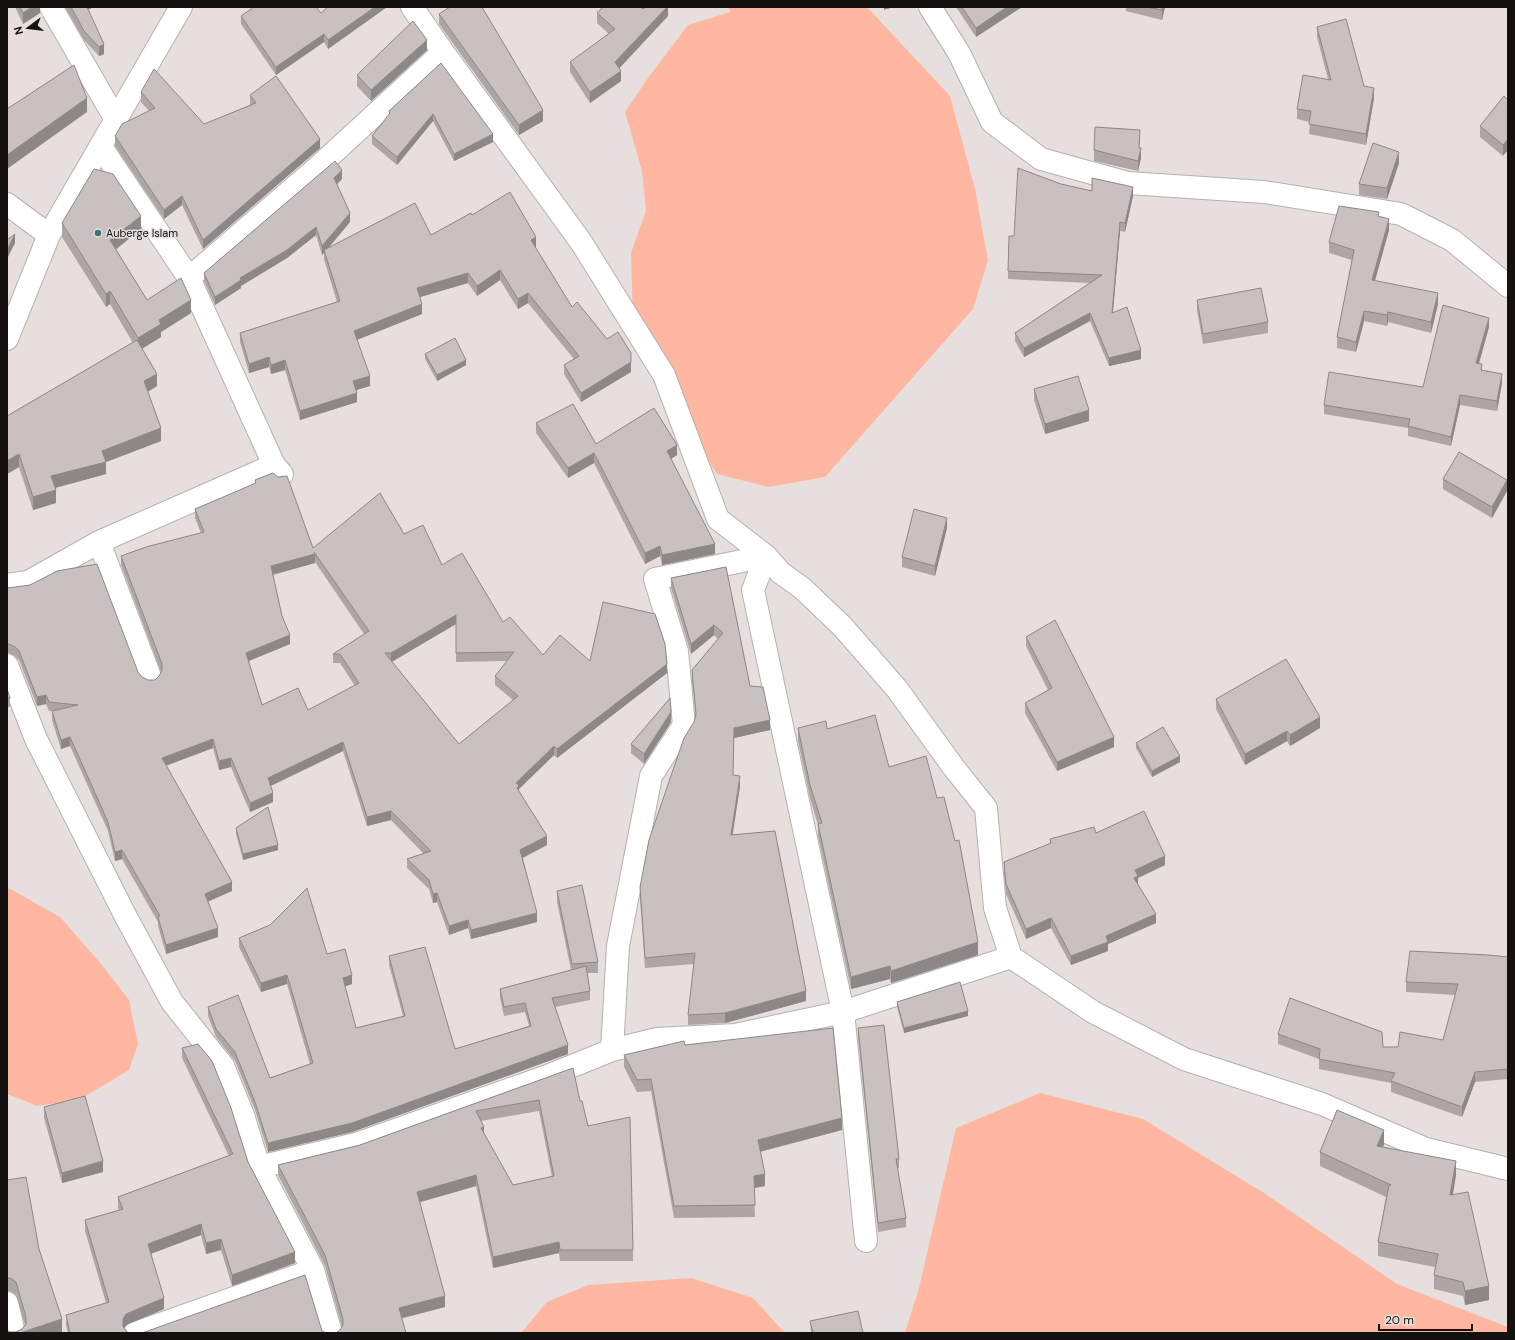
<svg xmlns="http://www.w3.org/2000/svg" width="1515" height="1340" font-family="'DM Sans',sans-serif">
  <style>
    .green { fill: #ffb7a1 }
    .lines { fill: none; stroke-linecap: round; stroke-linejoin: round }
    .minor-casing { stroke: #b7b0ae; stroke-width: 24 }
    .minor { stroke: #fff; stroke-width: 22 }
    .wall { fill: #ada6a4; fill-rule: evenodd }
    .shaded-wall { fill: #8d8786 }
    .building { fill: #c9c1bf; stroke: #8d8786; fill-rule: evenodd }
    .poi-dot { fill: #34796f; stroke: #e7dfdd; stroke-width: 1.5 }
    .labels { text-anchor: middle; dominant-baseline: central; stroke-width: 3; stroke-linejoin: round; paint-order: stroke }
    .poi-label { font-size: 11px; fill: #141110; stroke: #e7dfdd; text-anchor: start }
  </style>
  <rect width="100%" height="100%" fill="#e7dfdd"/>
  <!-- green -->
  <path class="green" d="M 728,7 L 867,7 L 950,96 L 975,189 L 988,260 L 973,309 L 825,477 L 769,487 L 717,474 L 661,387 L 633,320 L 631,253 L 646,211 L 642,171 L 625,112 L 648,78 L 688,25 L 730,12 Z
    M 7,887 L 60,917 L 102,965 L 129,1000 L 138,1044 L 129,1070 L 79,1100 L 37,1106 L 7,1094 Z
    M 1040,1093 L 1143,1119 L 1264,1193 L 1397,1284 L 1508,1327 L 1508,1333 L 905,1333 L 919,1288 L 956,1128 Z
    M 691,1278 L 753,1298 L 785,1333 L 521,1333 L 547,1302 L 588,1285 Z"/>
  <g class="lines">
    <defs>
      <path id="minor" d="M 51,7 L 116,120
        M 412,7 L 443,52 L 581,242 L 664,375 L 718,519 L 766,556 L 753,590 L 843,1012 L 866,1241
        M 930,7 L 959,53 L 992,122 L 1041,159 L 1128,183 L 1264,192 L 1401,214 L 1452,240 L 1508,286
        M 101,147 L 189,278 L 274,465 L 282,474
        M 7,204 L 49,235
        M 189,278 L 319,166 L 443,52
        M 7,339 L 49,235 L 181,7
        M 99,542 L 150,677
        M 7,585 L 28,582 L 99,542 L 274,465
        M 7,665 L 36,739 L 126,917 L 172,1002 L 223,1066 L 243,1115 L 259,1167 L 313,1270 L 331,1333
        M 612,1050 L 618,946 L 651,776 L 684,725 L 677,651 L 655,579 L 766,556 L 781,573 L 802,588 L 842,626 L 897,689 L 954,768 L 986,808 L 995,908 L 1011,957 L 1093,1012 L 1184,1059 L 1322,1104 L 1426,1149 L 1508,1169
        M 259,1167 L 356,1144 L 550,1075 L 612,1050 L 657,1039 L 735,1035 L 843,1012 L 1011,957
        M 7,1303 L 14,1333
        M 135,1333 L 313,1270"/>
    </defs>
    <!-- minor casing -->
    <use href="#minor" class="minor-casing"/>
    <!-- minor -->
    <use href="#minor" class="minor"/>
  </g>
  <!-- wall -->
  <path class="wall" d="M 15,7 L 40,7 L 40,13 L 23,24 Z
    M 65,7 L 94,7 L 88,10 L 104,54 L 99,56 L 84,40 Z
    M 328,7 L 387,7 L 328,49 L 324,42 L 276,75 L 241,24 L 241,16 L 321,13 Z
    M 668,7 L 668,16 L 619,68 L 621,81 L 590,103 L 570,72 L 570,62 L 609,34 L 597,23 L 597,13 Z
    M 956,7 L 1022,7 L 976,37 Z
    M 1126,7 L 1165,7 L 1162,20 L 1126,11 Z
    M 439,14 L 543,121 L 519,135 L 439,24 Z
    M 1317,27 L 1374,98 L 1366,145 L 1309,134 L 1310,122 L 1297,119 L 1297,109 L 1328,79 L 1317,37 Z
    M 427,50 L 371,101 L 357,86 L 357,75 Z
    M 441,63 L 493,142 L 454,161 L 433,121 L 397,165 L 372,144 L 372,136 L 389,116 L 389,111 Z
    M 141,92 L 204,124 L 250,105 L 250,95 L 320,148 L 203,249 L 182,205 L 164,219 L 115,146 L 115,136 L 149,111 L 141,102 Z
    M 1504,96 L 1503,156 L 1480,137 L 1480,126 Z
    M 1140,141 L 1139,148 L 1141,158 L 1138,171 L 1094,161 L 1094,150 Z
    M 1399,163 L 1387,199 L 1359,195 L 1359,184 Z
    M 342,179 L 337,184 L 350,222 L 329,247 L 431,235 L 472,215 L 536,247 L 535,247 L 572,307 L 631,372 L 581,402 L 564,374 L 564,365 L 574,359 L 528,303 L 518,309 L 500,280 L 477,296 L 468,283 L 419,297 L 422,314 L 357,340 L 370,386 L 356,390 L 357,402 L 300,420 L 285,370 L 271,374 L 269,367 L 249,373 L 240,342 L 240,333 L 337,302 L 324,259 L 324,253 L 322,255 L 316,235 L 287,258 L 241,286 L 241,288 L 215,305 L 204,281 L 204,273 Z
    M 1061,184 L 1092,191 L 1133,196 L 1125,232 L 1120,231 L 1113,313 L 1141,359 L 1109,366 L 1090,321 L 1024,357 L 1015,341 L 1015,333 L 1090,283 L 1008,279 L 1008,271 L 1014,236 Z
    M 1379,216 L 1389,230 L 1375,281 L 1438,304 L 1431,333 L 1388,322 L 1387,326 L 1364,321 L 1356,352 L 1337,348 L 1337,337 L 1352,260 L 1329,253 L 1329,242 Z
    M 62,223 L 141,229 L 116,249 L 147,300 L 191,313 L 161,332 L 161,337 L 142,349 L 157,386 L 148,392 L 161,441 L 106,462 L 106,474 L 55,488 L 56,503 L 33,510 L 19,467 L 7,474 L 7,416 L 133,343 L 110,304 L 106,307 L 62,237 Z
    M 1197,300 L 1268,322 L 1268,333 L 1203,344 L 1197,310 Z
    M 1489,327 L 1479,364 L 1482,370 L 1502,383 L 1497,411 L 1460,405 L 1451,446 L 1408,436 L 1408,428 L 1324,414 L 1324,405 L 1423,387 Z
    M 425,354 L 466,365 L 437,381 L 425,359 Z
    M 1034,389 L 1089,421 L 1045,434 L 1034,400 Z
    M 536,423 L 596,444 L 677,455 L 671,459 L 715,554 L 662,565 L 660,556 L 645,564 L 594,463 L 568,478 L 536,433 Z
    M 1443,479 L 1507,491 L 1492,518 L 1443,489 Z
    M 255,480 L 313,548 L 404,534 L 442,565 L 503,622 L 543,655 L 667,673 L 557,758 L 554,755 L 519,789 L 519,792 L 547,845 L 523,858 L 537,922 L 471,939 L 468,928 L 449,935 L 437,902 L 433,903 L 429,889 L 407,868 L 407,859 L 424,854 L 391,820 L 367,826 L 343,751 L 271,786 L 273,802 L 250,812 L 231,767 L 219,770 L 213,748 L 166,766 L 232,891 L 208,901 L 218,937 L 166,954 L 158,926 L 158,922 L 122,859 L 115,861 L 108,831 L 70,746 L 61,749 L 52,720 L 52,711 L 49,711 L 46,704 L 37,706 L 19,660 L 15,656 L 9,653 L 7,653 L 7,588 L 138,672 L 142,677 L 148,680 L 155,680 L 159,676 L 161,672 L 121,565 L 121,556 L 201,533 L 195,518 L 195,509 L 255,484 ZM 315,562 L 364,634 L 333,654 L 333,663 L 340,663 L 355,686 L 308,710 L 262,705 L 249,661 L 290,644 L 282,616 L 273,575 L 315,563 ZM 456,624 L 456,662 L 507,661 L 495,676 L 495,685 L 513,700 L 459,744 L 392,662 Z
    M 947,528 L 935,576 L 902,567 L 902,557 Z
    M 726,567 L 750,686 L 770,730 L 734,738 L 733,775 L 740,786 L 732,835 L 806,1001 L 725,1023 L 688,1025 L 688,1015 L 694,964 L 645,968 L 640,898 L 640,887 L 696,717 L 692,680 L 692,670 L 718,639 L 714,635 L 691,654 L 671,588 L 671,578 Z
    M 1026,637 L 1114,747 L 1057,771 L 1025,713 L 1025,703 L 1048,690 L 1026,646 Z
    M 7,689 L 10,698 L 10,707 L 7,707 Z
    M 1216,699 L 1320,728 L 1290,746 L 1287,741 L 1245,765 L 1216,709 Z
    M 671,722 L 644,764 L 631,753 L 631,744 Z
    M 798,728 L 827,729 L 889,767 L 978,955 L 891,983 L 890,979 L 851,989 L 818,836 L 818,825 L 810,798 L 798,741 Z
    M 1136,743 L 1180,762 L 1152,777 L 1136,748 Z
    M 236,828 L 278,850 L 243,860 L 236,834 Z
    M 1096,833 L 1165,865 L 1138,878 L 1138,885 L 1156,923 L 1108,944 L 1108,951 L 1071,965 L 1051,928 L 1026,939 L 1006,894 L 1004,872 L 1004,862 L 1050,844 L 1050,839 Z
    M 557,891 L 598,962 L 598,973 L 587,973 L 590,991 L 590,1000 L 555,1007 L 568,1054 L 352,1132 L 268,1152 L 255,1110 L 235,1061 L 216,1037 L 208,1016 L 208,1007 L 270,1078 L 310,1064 L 287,984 L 261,992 L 239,947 L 239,938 L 327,954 L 352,984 L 345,986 L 356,1028 L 403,1016 L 389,965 L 389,956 L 455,1049 L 529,1026 L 525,1012 L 504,1016 L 500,998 L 500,989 L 571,970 L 557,902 Z
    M 1508,957 L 1508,1079 L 1475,1082 L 1462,1117 L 1391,1092 L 1391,1083 L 1319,1069 L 1319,1059 L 1278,1044 L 1278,1034 L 1383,1047 L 1398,1047 L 1443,1040 L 1456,995 L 1406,992 L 1406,982 Z
    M 897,1002 L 968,1016 L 904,1033 L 897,1007 Z
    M 858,1028 L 899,1159 L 899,1168 L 897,1168 L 906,1218 L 906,1227 L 878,1232 L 858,1037 Z
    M 685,1045 L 842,1130 L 760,1152 L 765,1186 L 754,1188 L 755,1217 L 674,1218 L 651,1091 L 637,1092 L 624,1067 L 624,1055 Z
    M 182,1048 L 248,1162 L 295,1263 L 232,1286 L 221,1250 L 206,1254 L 201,1235 L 151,1253 L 164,1309 L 126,1325 L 124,1328 L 127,1332 L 130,1333 L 68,1333 L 66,1325 L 66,1315 L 106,1303 L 85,1231 L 85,1220 L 119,1210 L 118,1208 L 118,1197 L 229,1156 L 182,1058 Z
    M 573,1068 L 580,1101 L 633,1250 L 633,1261 L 560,1261 L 559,1253 L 493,1268 L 476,1186 L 420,1202 L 445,1307 L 402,1318 L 340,1330 L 342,1327 L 325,1266 L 278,1175 L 278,1165 L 360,1145 ZM 539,1111 L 552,1177 L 513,1185 L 484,1133 L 481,1121 Z
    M 44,1107 L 103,1172 L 62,1183 L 44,1118 Z
    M 1384,1144 L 1383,1147 L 1456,1175 L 1453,1195 L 1489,1300 L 1465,1305 L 1463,1296 L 1434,1289 L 1434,1275 L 1435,1267 L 1378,1256 L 1378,1242 L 1386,1197 L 1320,1166 L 1320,1152 Z
    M 7,1180 L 39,1249 L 62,1332 L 59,1333 L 7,1333 L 10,1332 L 16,1332 L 22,1329 L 25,1325 L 16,1295 L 10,1291 L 7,1291 Z
    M 810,1321 L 863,1333 L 811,1333 Z"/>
  <!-- shaded-wall -->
  <path class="shaded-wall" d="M 32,7 L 40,7 L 40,13 L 23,24 L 23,13 Z
    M 84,7 L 94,7 L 84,11 Z
    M 375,7 L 387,7 L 328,49 L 328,40 Z
    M 667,7 L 668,7 L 668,16 L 615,73 L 615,62 Z
    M 884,7 L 894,7 L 884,10 Z
    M 1007,7 L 1022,7 L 976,37 L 976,28 Z
    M 1162,7 L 1165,7 L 1162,20 Z
    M 324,34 L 324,42 L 276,75 L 276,67 Z
    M 427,40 L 427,50 L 371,101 L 371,90 Z
    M 104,44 L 104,54 L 99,56 L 99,47 Z
    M 621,71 L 621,81 L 590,103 L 590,92 Z
    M 1374,88 L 1374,98 L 1366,145 L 1366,134 Z
    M 87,98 L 87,112 L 7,169 L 7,155 Z
    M 543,110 L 543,121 L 519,135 L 519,125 Z
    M 433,114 L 433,121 L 397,165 L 397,157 Z
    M 493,134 L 493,142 L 454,161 L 454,154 Z
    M 320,139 L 320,148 L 203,249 L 203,240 Z
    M 1508,139 L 1508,150 L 1503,156 L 1503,145 Z
    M 1141,148 L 1141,158 L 1138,171 L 1138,161 Z
    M 1399,152 L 1399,163 L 1387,199 L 1387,188 Z
    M 342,170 L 342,179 L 334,187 L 334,178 Z
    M 1133,187 L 1133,196 L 1125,232 L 1125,223 Z
    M 182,196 L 182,205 L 164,219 L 164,210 Z
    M 350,213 L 350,222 L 325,252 L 324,250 L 324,253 L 322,255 L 322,246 Z
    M 141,216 L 141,229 L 110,254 L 110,240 Z
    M 1389,219 L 1389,230 L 1372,291 L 1372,280 Z
    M 1120,222 L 1120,231 L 1112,322 L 1112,313 Z
    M 316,227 L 316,235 L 287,258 L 241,286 L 241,288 L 215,305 L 215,297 L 240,278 Z
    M 15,234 L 15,243 L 7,259 L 7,250 Z
    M 536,237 L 536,247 L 531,250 L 531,240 Z
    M 500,270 L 500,280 L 477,296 L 477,286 Z
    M 468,273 L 468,283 L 417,298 L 417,288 Z
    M 110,291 L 110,304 L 106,307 L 106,294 Z
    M 528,293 L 528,303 L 518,309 L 518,299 Z
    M 1438,293 L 1438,304 L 1431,333 L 1431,322 Z
    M 191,300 L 191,313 L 161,332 L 161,337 L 138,351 L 138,338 L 159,320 Z
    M 422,304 L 422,314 L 354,341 L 354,331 Z
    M 1364,311 L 1364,321 L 1356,352 L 1356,342 Z
    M 1388,312 L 1388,322 L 1387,326 L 1387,315 Z
    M 1090,313 L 1090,321 L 1024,357 L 1024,348 Z
    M 1489,318 L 1489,327 L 1476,373 L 1476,363 Z
    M 1141,350 L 1141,359 L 1109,366 L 1109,358 Z
    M 269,357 L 269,367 L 249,373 L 249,364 Z
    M 285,360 L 285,370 L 271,374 L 271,365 Z
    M 466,360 L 466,365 L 437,381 L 437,375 Z
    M 631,362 L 631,372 L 581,402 L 581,393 Z
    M 157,374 L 157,386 L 144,394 L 144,381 Z
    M 1502,374 L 1502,383 L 1497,411 L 1497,401 Z
    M 370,376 L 370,386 L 353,391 L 353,381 Z
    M 357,393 L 357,402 L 300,420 L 300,411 Z
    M 1460,395 L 1460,405 L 1451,446 L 1451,437 Z
    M 1089,410 L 1089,421 L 1045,434 L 1045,424 Z
    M 161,428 L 161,441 L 106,462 L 106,474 L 51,489 L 51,476 L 102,451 Z
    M 677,445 L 677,455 L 667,461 L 667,451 Z
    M 594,453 L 594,463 L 568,478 L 568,468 Z
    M 19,454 L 19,467 L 7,474 L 7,461 Z
    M 1507,480 L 1507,491 L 1492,518 L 1492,507 Z
    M 56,490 L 56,503 L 33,510 L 33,497 Z
    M 947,518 L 947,528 L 935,576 L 935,566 Z
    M 715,544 L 715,554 L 662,565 L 662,555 Z
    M 660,546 L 660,556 L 645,564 L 645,553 Z
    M 315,554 L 315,563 L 271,575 L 271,566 Z
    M 456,615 L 456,624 L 391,662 L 391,653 Z
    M 714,625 L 714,635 L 691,654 L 691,644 Z
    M 290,635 L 290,644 L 246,662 L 246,653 Z
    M 667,664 L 667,673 L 557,758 L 557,749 Z
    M 46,695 L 46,704 L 37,706 L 37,697 Z
    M 671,712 L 671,722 L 644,764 L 644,754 Z
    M 1320,717 L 1320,728 L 1290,746 L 1290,735 Z
    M 770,720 L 770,730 L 734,738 L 734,728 Z
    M 1287,731 L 1287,741 L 1245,765 L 1245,754 Z
    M 70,737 L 70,746 L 61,749 L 61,740 Z
    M 1114,737 L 1114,747 L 1057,771 L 1057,762 Z
    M 213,739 L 213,748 L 162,767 L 162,758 Z
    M 343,742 L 343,751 L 268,787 L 268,778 Z
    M 554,746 L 554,755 L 519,789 L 519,795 L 517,797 L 516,783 Z
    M 1180,756 L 1180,762 L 1152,777 L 1152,771 Z
    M 231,758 L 231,767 L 219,770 L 219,761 Z
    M 740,776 L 740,786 L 731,846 L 731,835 Z
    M 273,793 L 273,802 L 250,812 L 250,803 Z
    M 391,811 L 391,820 L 367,826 L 367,817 Z
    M 547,836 L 547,845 L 520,859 L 520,850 Z
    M 278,845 L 278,850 L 243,860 L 243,854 Z
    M 122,850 L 122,859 L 115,861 L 115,852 Z
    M 1165,856 L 1165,865 L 1138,878 L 1138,885 L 1134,878 L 1135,870 Z
    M 232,882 L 232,891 L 205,903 L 205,894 Z
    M 437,893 L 437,902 L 433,903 L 433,894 Z
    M 537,913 L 537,922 L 471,939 L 471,930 Z
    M 1156,914 L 1156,923 L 1108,944 L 1108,951 L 1071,965 L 1071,956 L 1106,936 Z
    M 1051,918 L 1051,928 L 1026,939 L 1026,929 Z
    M 468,920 L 468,928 L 449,935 L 449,926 Z
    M 218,928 L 218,937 L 166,954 L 166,945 Z
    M 978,942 L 978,955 L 891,983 L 891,971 Z
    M 890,966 L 890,979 L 851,989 L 851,977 Z
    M 287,975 L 287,984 L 261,992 L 261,983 Z
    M 352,975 L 352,984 L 343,987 L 343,978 Z
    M 806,991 L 806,1001 L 725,1023 L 725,1013 Z
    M 968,1011 L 968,1016 L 904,1033 L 904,1028 Z
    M 568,1045 L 568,1054 L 352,1132 L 268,1152 L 268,1143 Z
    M 1475,1072 L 1475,1082 L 1462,1117 L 1462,1107 Z
    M 842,1118 L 842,1130 L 758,1152 L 758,1140 Z
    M 484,1127 L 484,1138 L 481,1128 Z
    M 1384,1130 L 1384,1144 L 1377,1160 L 1377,1146 Z
    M 103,1161 L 103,1172 L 62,1183 L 62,1173 Z
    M 1456,1161 L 1456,1175 L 1450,1209 L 1450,1195 Z
    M 765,1174 L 765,1186 L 754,1188 L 754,1176 Z
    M 476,1175 L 476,1186 L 417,1203 L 417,1192 Z
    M 201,1224 L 201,1235 L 148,1255 L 148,1244 Z
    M 221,1239 L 221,1250 L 206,1254 L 206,1243 Z
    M 559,1242 L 559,1253 L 493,1268 L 493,1257 Z
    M 295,1252 L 295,1263 L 232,1286 L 232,1275 Z
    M 1489,1286 L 1489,1300 L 1465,1305 L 1465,1291 Z
    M 445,1296 L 445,1307 L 399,1319 L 399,1308 Z
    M 164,1298 L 164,1309 L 126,1325 L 123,1330 L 123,1319 L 126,1314 Z
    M 62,1319 L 62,1332 L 59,1333 L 20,1333 Z"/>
  <!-- building -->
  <path class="building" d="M 20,7 L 32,7 L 23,13 Z
    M 71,7 L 87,7 L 104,44 L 99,47 L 84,31 Z
    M 254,7 L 316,7 L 321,13 L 328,7 L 375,7 L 328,40 L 324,34 L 276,67 L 241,16 Z
    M 450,7 L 482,7 L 543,110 L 519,125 L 439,14 Z
    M 603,7 L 641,7 L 643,9 L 646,7 L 667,7 L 615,62 L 621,71 L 590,92 L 570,62 L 615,29 L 597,13 Z
    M 962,7 L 1007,7 L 976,28 Z
    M 1147,7 L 1162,7 L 1162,10 Z
    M 1346,19 L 1364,86 L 1374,88 L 1366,134 L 1309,124 L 1311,111 L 1297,109 L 1303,75 L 1331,80 L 1317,27 Z
    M 413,21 L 427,40 L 371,90 L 357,75 Z
    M 441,63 L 493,134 L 454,154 L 433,114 L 397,157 L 372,136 L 390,113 L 389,111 Z
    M 74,65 L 87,98 L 7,155 L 7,109 Z
    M 154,69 L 204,124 L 256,103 L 250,95 L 276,76 L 320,139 L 203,240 L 182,196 L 164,210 L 115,136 L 122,124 L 155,108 L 141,92 Z
    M 1504,96 L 1508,100 L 1508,139 L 1503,145 L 1480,126 Z
    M 1095,127 L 1140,130 L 1139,148 L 1141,148 L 1138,161 L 1094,150 Z
    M 1373,143 L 1399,152 L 1387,188 L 1359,184 Z
    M 335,161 L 342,170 L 334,178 L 350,213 L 322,246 L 316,227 L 287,250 L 240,278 L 241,280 L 215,297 L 204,273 Z
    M 1018,168 L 1061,184 L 1092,191 L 1092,178 L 1133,187 L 1125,223 L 1120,222 L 1112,313 L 1127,307 L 1141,350 L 1109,358 L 1090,313 L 1024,348 L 1015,333 L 1102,275 L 1008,271 L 1009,236 L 1014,236 Z
    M 94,169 L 113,174 L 141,216 L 110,240 L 147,300 L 181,278 L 191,300 L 159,320 L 161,324 L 138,338 L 110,291 L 106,294 L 62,223 Z
    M 510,192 L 536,237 L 531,240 L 572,307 L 577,302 L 607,339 L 618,332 L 631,353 L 631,362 L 581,393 L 564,365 L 579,356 L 528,293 L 518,299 L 500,270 L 477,286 L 468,273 L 417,288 L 422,304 L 354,331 L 370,376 L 353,381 L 357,393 L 300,411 L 285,360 L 271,365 L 269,357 L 249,364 L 240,333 L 340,301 L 324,250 L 415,203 L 431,235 L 471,213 L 472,215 Z
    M 1339,206 L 1379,212 L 1378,216 L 1389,219 L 1372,280 L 1438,293 L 1431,322 L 1388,312 L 1387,315 L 1364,311 L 1356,342 L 1337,337 L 1354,250 L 1329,242 Z
    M 15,234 L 7,250 L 7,240 Z
    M 1261,288 L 1268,322 L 1203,334 L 1197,300 Z
    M 1443,305 L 1489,318 L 1476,363 L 1482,364 L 1481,370 L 1502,374 L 1497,401 L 1460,395 L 1451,437 L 1408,426 L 1410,419 L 1324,405 L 1329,372 L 1423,387 Z
    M 455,338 L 466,360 L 437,375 L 425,354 Z
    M 137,340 L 157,374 L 144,381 L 161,428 L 102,451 L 106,462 L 51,476 L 56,490 L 33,497 L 19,454 L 7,461 L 7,416 Z
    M 1078,376 L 1089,410 L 1045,424 L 1034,389 Z
    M 573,404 L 596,444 L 654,408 L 677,445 L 667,451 L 715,544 L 662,555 L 660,546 L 645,553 L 594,453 L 568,468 L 536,423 Z
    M 1459,452 L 1507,480 L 1492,507 L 1443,479 Z
    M 273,473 L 278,477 L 287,476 L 313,548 L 380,493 L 404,534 L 423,525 L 442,565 L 462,553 L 503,622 L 510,617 L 543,655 L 560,635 L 590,661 L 603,602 L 655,614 L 665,644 L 667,664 L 557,749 L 554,746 L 516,783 L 519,786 L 517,788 L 547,836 L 520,850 L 537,913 L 471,930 L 468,920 L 449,926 L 437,893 L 433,894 L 429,880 L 407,859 L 431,851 L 391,811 L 367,817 L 343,742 L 268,778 L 273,793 L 250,803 L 231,758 L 219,761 L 213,739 L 162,758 L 232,882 L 205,894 L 218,928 L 166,945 L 158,917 L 160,916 L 122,850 L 115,852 L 108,822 L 70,737 L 61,740 L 52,711 L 78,705 L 49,702 L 46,695 L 37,697 L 19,651 L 15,647 L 9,644 L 7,644 L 7,588 L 30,585 L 57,571 L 97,564 L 138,672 L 142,677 L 148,680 L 155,680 L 159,676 L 162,670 L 162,664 L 121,556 L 146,547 L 204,532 L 195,509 L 256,483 L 255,480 ZM 314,552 L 369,631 L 333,654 L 340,654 L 359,683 L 308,710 L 298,688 L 262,705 L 246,653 L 290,635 L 282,616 L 271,566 L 315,554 ZM 456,615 L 456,653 L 514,652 L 495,676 L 518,696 L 459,744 L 385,653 L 391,653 Z
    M 914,509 L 947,518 L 935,566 L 902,557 Z
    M 726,567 L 750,686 L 763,687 L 770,720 L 734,728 L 733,775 L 740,776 L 731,835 L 775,831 L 806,991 L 725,1013 L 688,1015 L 695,953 L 645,958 L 640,887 L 649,840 L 684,738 L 694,722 L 696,714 L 692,670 L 723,633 L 714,625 L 691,644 L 671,578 Z
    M 1055,620 L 1114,737 L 1057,762 L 1025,703 L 1052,688 L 1026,637 Z
    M 1286,659 L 1320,717 L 1290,735 L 1287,731 L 1245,754 L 1216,699 Z
    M 7,689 L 10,698 L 7,698 Z
    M 670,698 L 671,712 L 644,754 L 631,744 Z
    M 875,715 L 889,767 L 926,756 L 937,798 L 944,797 L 955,841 L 959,840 L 978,942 L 891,971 L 890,966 L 851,977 L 818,824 L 822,823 L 810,785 L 798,728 L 826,721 L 827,729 Z
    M 1163,727 L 1180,756 L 1152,771 L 1136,743 Z
    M 268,807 L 278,845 L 243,854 L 236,828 Z
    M 1144,811 L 1165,856 L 1135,870 L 1138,876 L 1134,878 L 1156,914 L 1106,936 L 1108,942 L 1071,956 L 1051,918 L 1026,929 L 1006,884 L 1004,862 L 1051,843 L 1050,839 L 1094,827 L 1096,833 Z
    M 582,885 L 598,962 L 572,964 L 557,891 Z
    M 307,888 L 327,954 L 345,949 L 352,975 L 343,978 L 356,1028 L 405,1016 L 389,956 L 425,947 L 455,1049 L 531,1026 L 525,1003 L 504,1007 L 500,989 L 586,966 L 590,991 L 552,998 L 568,1045 L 352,1123 L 268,1143 L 255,1102 L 235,1052 L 216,1029 L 208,1007 L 238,995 L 270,1078 L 313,1063 L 287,975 L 261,983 L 239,938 L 270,925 Z
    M 1410,951 L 1488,955 L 1508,957 L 1508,1069 L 1475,1072 L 1462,1107 L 1391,1081 L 1395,1073 L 1319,1059 L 1320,1049 L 1278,1034 L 1290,998 L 1382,1032 L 1383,1047 L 1398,1047 L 1400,1032 L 1443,1040 L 1458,984 L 1406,982 Z
    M 960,982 L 968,1011 L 904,1028 L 897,1002 Z
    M 884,1025 L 899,1159 L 896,1159 L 906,1218 L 878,1223 L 858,1028 Z
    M 833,1028 L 842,1118 L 758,1140 L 765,1174 L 754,1176 L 755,1205 L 674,1206 L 651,1079 L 637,1080 L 624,1055 L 684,1041 L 685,1045 Z
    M 198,1044 L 212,1061 L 231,1108 L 248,1162 L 295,1252 L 232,1275 L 221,1239 L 206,1243 L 201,1224 L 148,1244 L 164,1298 L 126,1314 L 123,1319 L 123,1326 L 127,1332 L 130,1333 L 70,1333 L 66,1315 L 109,1302 L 85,1220 L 123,1209 L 118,1197 L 233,1154 L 182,1048 Z
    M 573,1068 L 580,1101 L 582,1101 L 588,1126 L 630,1117 L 633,1250 L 560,1250 L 559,1242 L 493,1257 L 476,1175 L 417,1192 L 445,1296 L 399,1308 L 406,1333 L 336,1333 L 340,1330 L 343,1325 L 343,1319 L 325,1255 L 278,1165 L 360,1145 ZM 539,1100 L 554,1176 L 513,1185 L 481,1128 L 484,1127 L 476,1111 Z
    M 85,1096 L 103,1161 L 62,1173 L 44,1107 Z
    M 1337,1110 L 1384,1130 L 1377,1146 L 1456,1161 L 1450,1195 L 1468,1192 L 1489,1286 L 1465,1291 L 1463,1282 L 1434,1275 L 1438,1254 L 1378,1242 L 1389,1185 L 1391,1185 L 1320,1152 Z
    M 26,1177 L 39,1249 L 62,1319 L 20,1333 L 7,1333 L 7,1330 L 10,1332 L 16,1332 L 22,1329 L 26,1324 L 26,1317 L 16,1282 L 10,1278 L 7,1278 L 7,1180 Z
    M 305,1275 L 322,1331 L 326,1333 L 142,1333 Z
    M 858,1311 L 863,1333 L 813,1333 L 810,1321 Z"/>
  <!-- markers -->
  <circle class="poi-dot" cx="98" cy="233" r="4"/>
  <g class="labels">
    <!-- poi labels -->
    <g class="poi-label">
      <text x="106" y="233">Auberge Islam</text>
    </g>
  </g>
  <!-- border -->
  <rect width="1515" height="1340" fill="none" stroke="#141110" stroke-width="16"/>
  <!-- north arrow -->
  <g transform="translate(28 28) rotate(255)" stroke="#e7dfdd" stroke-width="3" paint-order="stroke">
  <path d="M0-3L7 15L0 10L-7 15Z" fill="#141110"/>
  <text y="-6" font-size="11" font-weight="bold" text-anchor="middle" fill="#141110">N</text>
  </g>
  <!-- scale -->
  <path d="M1379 1324v6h93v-6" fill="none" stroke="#141110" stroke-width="2"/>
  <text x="1385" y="1324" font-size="12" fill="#141110" stroke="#e7dfdd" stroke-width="3" paint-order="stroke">20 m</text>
</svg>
